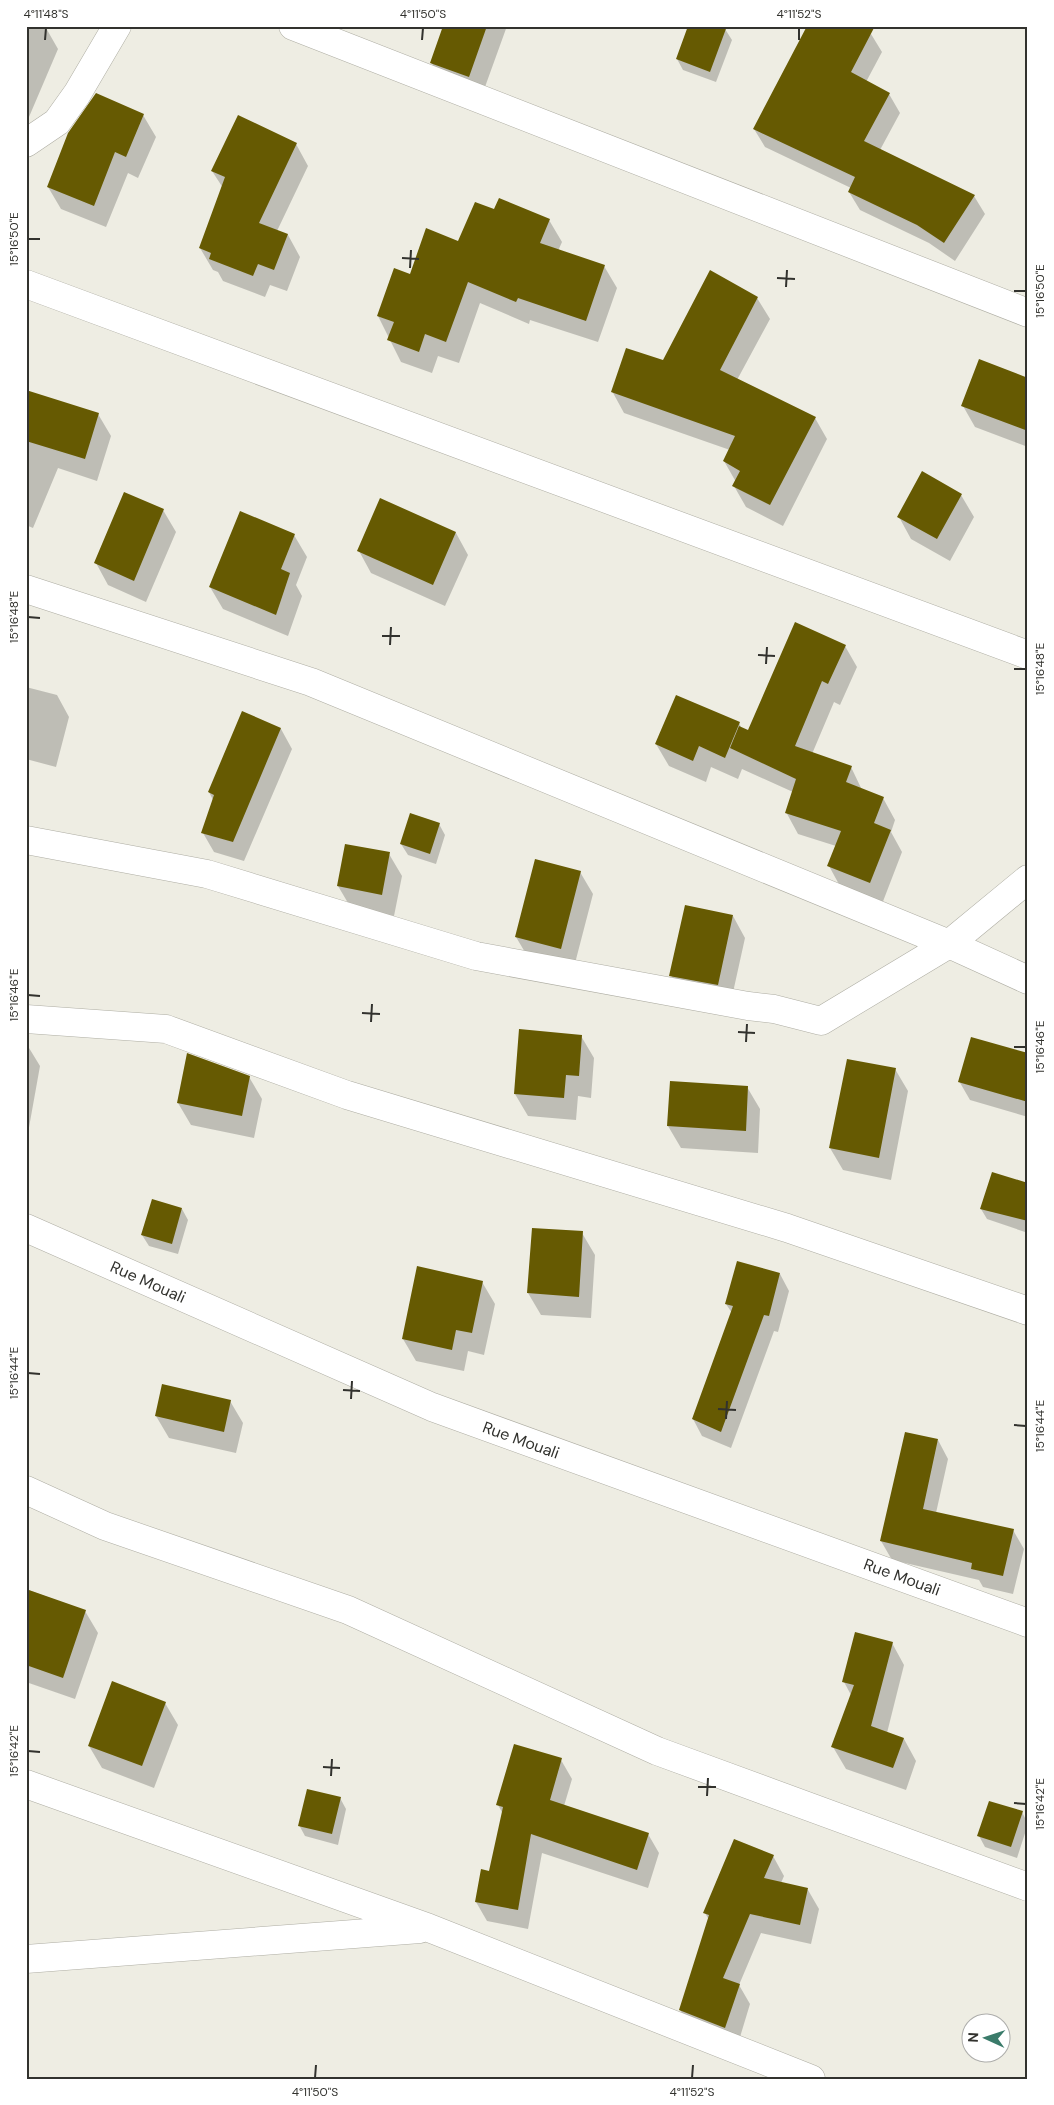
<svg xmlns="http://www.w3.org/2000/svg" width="1054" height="2105" font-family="'DM Sans',sans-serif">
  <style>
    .shadow { fill: #0003 }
    .building { fill: #665a02 }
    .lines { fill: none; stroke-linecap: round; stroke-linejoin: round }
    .street-casing { stroke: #aeada3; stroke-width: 29 }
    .street { stroke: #fff; stroke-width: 28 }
    .ticks { fill: none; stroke: #32322e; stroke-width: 2 }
    .labels { text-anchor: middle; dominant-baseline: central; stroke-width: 5; stroke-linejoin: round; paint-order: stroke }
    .street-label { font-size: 16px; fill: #32322e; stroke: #fff }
    .neatline { fill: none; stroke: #32322e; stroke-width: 2 }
    .ticks-label { font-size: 12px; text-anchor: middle; fill: #32322e }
  </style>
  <rect width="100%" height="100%" fill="#eeede3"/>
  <!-- shadow -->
  <path class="shadow" d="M 26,26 L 46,28 L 58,49 L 26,124 Z
    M 444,26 L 507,26 L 481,98 L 444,84 L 431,62 Z
    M 725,29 L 732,40 L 716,82 L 683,70 L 677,59 Z
    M 871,34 L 882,52 L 866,82 L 889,94 L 900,113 L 880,150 L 974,196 L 985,214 L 955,261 L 929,243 L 860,210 L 849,192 L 851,188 L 765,147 L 754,129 Z
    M 143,115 L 156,137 L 138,178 L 128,173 L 106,227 L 61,209 L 48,187 Z
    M 296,144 L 308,166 L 277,231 L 288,235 L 300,257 L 287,291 L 270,285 L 265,297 L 223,281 L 218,272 L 213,270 L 200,248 L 223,188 L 212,171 Z
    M 495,211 L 549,220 L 562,242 L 558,251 L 604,266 L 617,288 L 598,342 L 530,320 L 529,324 L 480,303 L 459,363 L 438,356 L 432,373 L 401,362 L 378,316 L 411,276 L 459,242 Z
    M 757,298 L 770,319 L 737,380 L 815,418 L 827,439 L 783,526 L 746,507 L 734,486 L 736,482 L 724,461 L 730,450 L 624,413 L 612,391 L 664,362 Z
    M 1028,379 L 1028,447 L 975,427 L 963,406 Z
    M 26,392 L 98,414 L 111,436 L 97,481 L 58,468 L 33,528 L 26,525 Z
    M 961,495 L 974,517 L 950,561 L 911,539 L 899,517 Z
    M 163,510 L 176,532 L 146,602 L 108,585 L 96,563 Z
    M 456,533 L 468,555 L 445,606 L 371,573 L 359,551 Z
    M 294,535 L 307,557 L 296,585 L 302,596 L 288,636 L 223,609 L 210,587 Z
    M 845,646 L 857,667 L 840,705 L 834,702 L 812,754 L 851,767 L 862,790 L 883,798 L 895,820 L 891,832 L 902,852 L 882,904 L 841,888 L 829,866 L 836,846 L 798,834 L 786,812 L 793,792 L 742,769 L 738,779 L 711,767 L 706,782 L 669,766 L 656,744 L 739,723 L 742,729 L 748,731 Z
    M 26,687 L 57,695 L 69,717 L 56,767 L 26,759 Z
    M 242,713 L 281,729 L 292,749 L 244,861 L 214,852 L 203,833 L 213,800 L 209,792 Z
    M 439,824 L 445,835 L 436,864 L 408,855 L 401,844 Z
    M 389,854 L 402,876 L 394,916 L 351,908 L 338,886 Z
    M 580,872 L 593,894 L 573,971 L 529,959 L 516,937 Z
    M 733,916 L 745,938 L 730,1006 L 683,997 L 671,975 Z
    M 520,1031 L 581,1036 L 594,1058 L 591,1098 L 578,1096 L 576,1120 L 528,1116 L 515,1094 Z
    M 26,1043 L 40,1066 L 28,1133 L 26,1132 Z
    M 1028,1055 L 1028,1117 L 970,1100 L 959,1081 Z
    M 895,1069 L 908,1091 L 891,1180 L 843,1170 L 830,1148 Z
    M 249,1077 L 262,1099 L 254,1138 L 191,1125 L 178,1103 Z
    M 747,1087 L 760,1109 L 758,1153 L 681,1148 L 668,1126 Z
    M 1028,1184 L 1028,1233 L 987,1219 L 981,1209 Z
    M 182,1209 L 188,1220 L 178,1254 L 149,1246 L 142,1235 Z
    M 582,1233 L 595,1255 L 591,1318 L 541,1315 L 528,1293 Z
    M 780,1274 L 789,1291 L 778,1332 L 774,1331 L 731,1448 L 702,1436 L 693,1419 L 732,1313 L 726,1304 Z
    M 482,1282 L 495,1304 L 484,1355 L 468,1351 L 464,1371 L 416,1361 L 403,1339 Z
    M 230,1401 L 243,1423 L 236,1453 L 169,1438 L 156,1416 Z
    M 938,1440 L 948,1459 L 936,1513 L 1013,1530 L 1024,1549 L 1013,1594 L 983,1587 L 979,1580 L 892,1560 L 881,1541 Z
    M 26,1589 L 85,1611 L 98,1633 L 75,1699 L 26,1682 Z
    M 892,1643 L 904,1665 L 887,1733 L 904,1739 L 916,1761 L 906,1790 L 846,1769 L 833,1747 L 851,1695 L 844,1682 Z
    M 165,1703 L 178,1725 L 154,1788 L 102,1768 L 89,1746 Z
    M 561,1760 L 572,1779 L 564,1806 L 648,1834 L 659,1853 L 648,1888 L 542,1853 L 528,1929 L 487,1921 L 476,1902 L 490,1872 L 503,1814 L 498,1805 Z
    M 340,1798 L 346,1809 L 338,1845 L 305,1836 L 299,1825 Z
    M 1022,1812 L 1028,1824 L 1017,1858 L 985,1847 L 979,1836 Z
    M 773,1856 L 784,1876 L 781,1883 L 808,1890 L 819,1909 L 811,1944 L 761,1933 L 739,1985 L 750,2004 L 737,2047 L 692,2030 L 680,2010 L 709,1920 L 705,1913 Z"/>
  <!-- building -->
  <path class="building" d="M 443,26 L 487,26 L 469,77 L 430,63 Z
    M 688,26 L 727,26 L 710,72 L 676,59 Z
    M 807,26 L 875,26 L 851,72 L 890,93 L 864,141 L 975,195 L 944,243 L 917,225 L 848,192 L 855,177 L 753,129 Z
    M 96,93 L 144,114 L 126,157 L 115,152 L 94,206 L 47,187 L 68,133 Z
    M 238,115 L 297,143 L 259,223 L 288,234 L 274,270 L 258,264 L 253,276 L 209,259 L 211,253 L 199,248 L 225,177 L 211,171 Z
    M 499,198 L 550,219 L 540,243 L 605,265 L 586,321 L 518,298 L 516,302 L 468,282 L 446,342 L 425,334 L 419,352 L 387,340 L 394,322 L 377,316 L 394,268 L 410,274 L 426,228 L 458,241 L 475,202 L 494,209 Z
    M 710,270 L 758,297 L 720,370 L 816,417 L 770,505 L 732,486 L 740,471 L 723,461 L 735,436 L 611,392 L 626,348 L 663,360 Z
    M 979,359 L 1028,378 L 1028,431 L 961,406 Z
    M 26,390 L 99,413 L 85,459 L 26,441 Z
    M 922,471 L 962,494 L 937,539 L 897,517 Z
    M 124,492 L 164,509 L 134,581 L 94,563 Z
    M 380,498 L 456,532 L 433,585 L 357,551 Z
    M 240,511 L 295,534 L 281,569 L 290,573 L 276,615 L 209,587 Z
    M 795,622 L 846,645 L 828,684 L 822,681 L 795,746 L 852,766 L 846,782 L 884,797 L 874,823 L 891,830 L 870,883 L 827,866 L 841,831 L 785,813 L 796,779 L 730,748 L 739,726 L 748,730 Z
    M 676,695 L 740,722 L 725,758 L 699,746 L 693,761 L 655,744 Z
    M 242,711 L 281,728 L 233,842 L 201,833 L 214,795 L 208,792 Z
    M 410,813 L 440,823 L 430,854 L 400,844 Z
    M 345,844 L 390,852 L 382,895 L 337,886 Z
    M 535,859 L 581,871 L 561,949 L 515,937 Z
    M 685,905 L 733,915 L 718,985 L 669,976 Z
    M 519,1029 L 582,1035 L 579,1076 L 566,1075 L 564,1098 L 514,1094 Z
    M 971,1037 L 1028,1053 L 1028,1102 L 958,1082 Z
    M 187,1053 L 250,1076 L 242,1116 L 177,1103 Z
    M 847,1059 L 896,1068 L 879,1158 L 829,1148 Z
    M 670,1081 L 748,1086 L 746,1131 L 667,1126 Z
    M 992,1172 L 1028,1183 L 1028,1221 L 980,1209 Z
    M 152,1199 L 182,1208 L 172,1244 L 141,1235 Z
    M 532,1228 L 583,1231 L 579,1297 L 527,1293 Z
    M 737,1261 L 780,1273 L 769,1316 L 764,1315 L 721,1432 L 692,1419 L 733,1306 L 725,1304 Z
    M 417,1266 L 483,1281 L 472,1333 L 456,1330 L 452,1350 L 402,1339 Z
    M 162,1384 L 231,1400 L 224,1432 L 155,1416 Z
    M 905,1432 L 938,1439 L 923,1509 L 1014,1529 L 1003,1576 L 971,1569 L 972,1563 L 880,1541 Z
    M 26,1589 L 86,1610 L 63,1678 L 26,1665 Z
    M 855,1632 L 893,1642 L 871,1726 L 904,1738 L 893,1768 L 831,1747 L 854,1685 L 842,1682 Z
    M 112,1681 L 166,1702 L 142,1766 L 88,1746 Z
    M 514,1744 L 562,1758 L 550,1800 L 649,1833 L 637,1870 L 531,1834 L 518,1910 L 475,1902 L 481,1869 L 489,1871 L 503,1807 L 496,1805 Z
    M 307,1789 L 341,1797 L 332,1834 L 298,1826 Z
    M 989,1801 L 1023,1811 L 1011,1847 L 977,1836 Z
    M 734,1839 L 774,1855 L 764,1878 L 808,1888 L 800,1925 L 750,1914 L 723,1978 L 740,1984 L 725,2028 L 679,2010 L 709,1915 L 703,1913 Z"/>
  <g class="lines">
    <defs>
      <path id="street" d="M 293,26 L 1028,313
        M 26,143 L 57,122 L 77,94 L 117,26
        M 26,284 L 1028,655
        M 26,589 L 311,682 L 949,944 L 1028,980
        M 26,840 L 207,874 L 476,956 L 748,1006 L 774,1009 L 821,1021 L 949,944 L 1028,879
        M 26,1019 L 166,1029 L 347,1095 L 787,1228 L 1028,1311
        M 26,1228 L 432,1407 L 1028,1623
        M 26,1490 L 105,1526 L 348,1610 L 657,1751 L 1028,1887
        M 26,1784 L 429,1928 L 811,2079
        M 26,1959 L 420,1929"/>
    </defs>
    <!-- street casing -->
    <use href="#street" class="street-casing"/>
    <!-- street -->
    <use href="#street" class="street"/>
  </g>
  <!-- ticks -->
  <path class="ticks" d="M 45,40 L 46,28M 422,40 L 423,28M 799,40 L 799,28M 28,239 L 40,239M 402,258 L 419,259M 410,268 L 411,250M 777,278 L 795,279M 786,287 L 787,270M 1014,291 L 1026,291M 28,617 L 40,618M 382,636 L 400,636M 390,645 L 391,627M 758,655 L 775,656M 766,664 L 767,647M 1014,669 L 1026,669M 28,995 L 40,996M 362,1013 L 380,1014M 371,1022 L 372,1004M 738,1032 L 755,1033M 746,1042 L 747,1024M 1014,1047 L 1026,1047M 28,1373 L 40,1374M 343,1390 L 360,1391M 351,1399 L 352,1381M 718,1409 L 736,1410M 726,1419 L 727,1401M 1014,1425 L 1026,1426M 28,1751 L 40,1752M 323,1767 L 340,1768M 331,1776 L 332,1759M 698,1787 L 716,1787M 707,1796 L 708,1778M 1014,1803 L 1026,1804M 315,2078 L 316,2065M 692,2078 L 693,2065"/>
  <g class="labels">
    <!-- street labels -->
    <g class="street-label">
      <text transform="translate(148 1282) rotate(24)">Rue Mouali</text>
      <text transform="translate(521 1440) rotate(20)">Rue Mouali</text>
      <text transform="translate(902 1577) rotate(20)">Rue Mouali</text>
    </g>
  </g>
  <!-- border -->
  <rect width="1054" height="2105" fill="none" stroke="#ffffff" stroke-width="55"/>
  <!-- north arrow -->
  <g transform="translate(986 2038) rotate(273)"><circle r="24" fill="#ffffff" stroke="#adadab"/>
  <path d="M0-4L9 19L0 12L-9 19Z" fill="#3a7b6a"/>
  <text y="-8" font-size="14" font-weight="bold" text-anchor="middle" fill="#32322e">N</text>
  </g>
  <rect x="28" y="28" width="998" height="2050" class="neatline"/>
  <g class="ticks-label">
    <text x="46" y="18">4°11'48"S</text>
    <text x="423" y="18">4°11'50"S</text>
    <text x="799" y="18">4°11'52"S</text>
    <text transform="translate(14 239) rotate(-90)" y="4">15°16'50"E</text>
    <text transform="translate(1040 291) rotate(-90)" y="4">15°16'50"E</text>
    <text transform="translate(14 617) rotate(-90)" y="4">15°16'48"E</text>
    <text transform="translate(1040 669) rotate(-90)" y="4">15°16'48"E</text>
    <text transform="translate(14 995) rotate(-90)" y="4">15°16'46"E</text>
    <text transform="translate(1040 1047) rotate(-90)" y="4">15°16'46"E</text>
    <text transform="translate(14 1373) rotate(-90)" y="4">15°16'44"E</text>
    <text transform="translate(1040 1426) rotate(-90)" y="4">15°16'44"E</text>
    <text transform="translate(14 1751) rotate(-90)" y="4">15°16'42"E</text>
    <text transform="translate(1040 1804) rotate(-90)" y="4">15°16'42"E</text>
    <text x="315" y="2096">4°11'50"S</text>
    <text x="692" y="2096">4°11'52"S</text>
  </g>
</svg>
